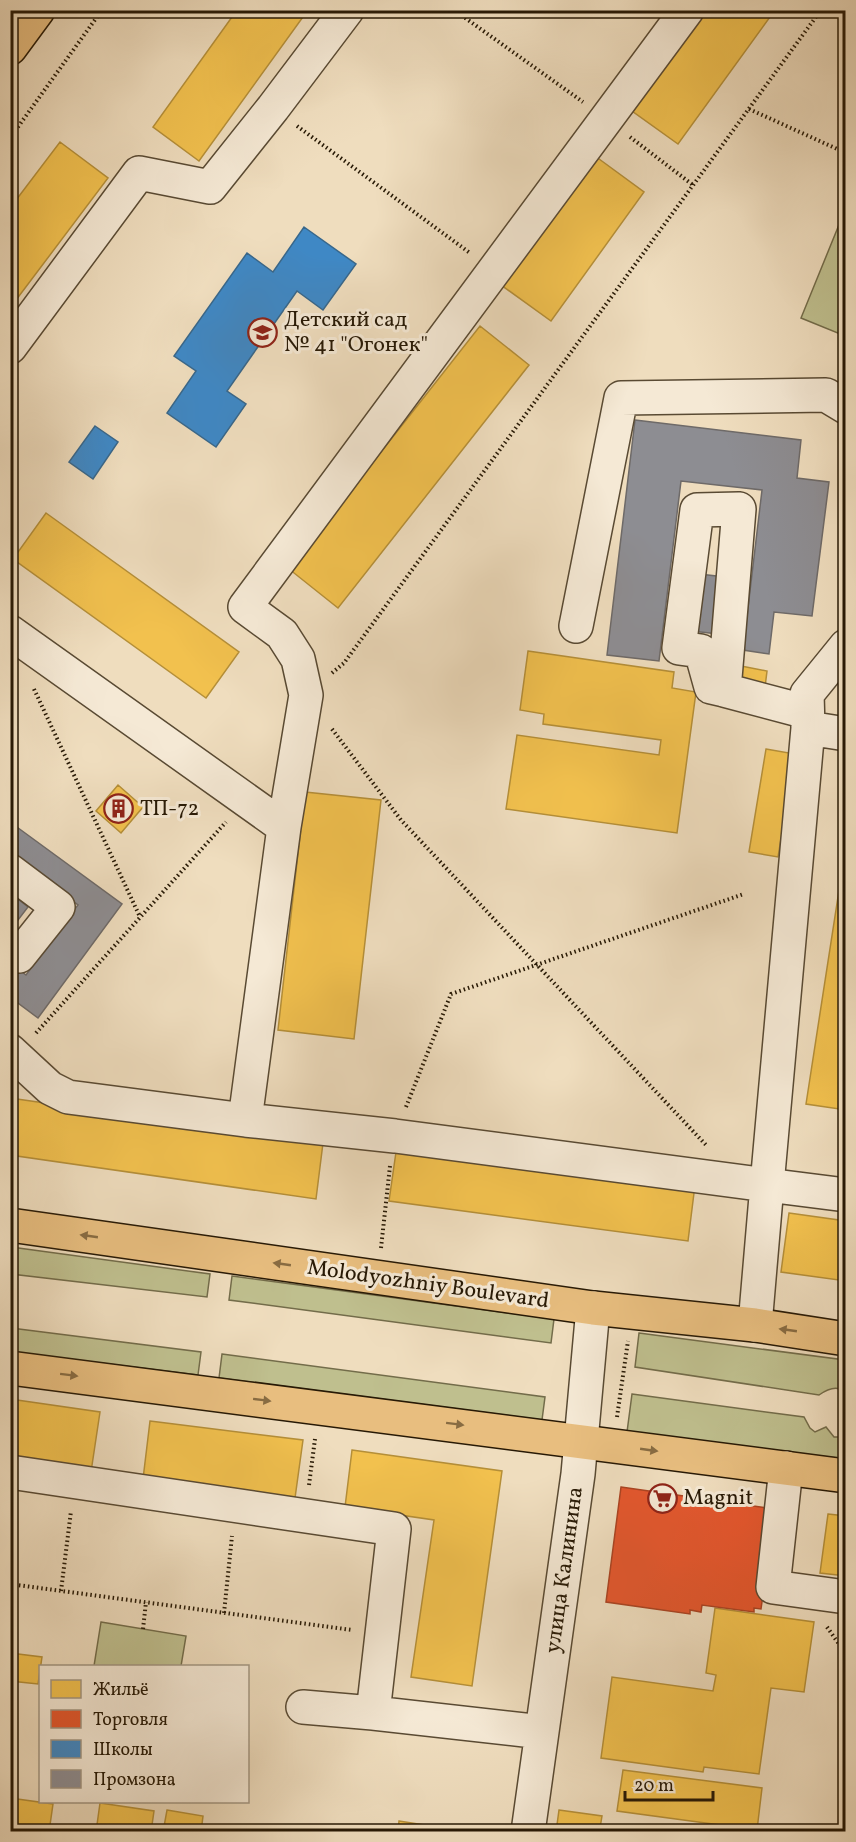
<svg xmlns="http://www.w3.org/2000/svg" width="856" height="1842" font-family="Vollkorn,serif">
  <style>
    .green { fill: #bfbf8e; stroke: #736c4a; stroke-width: 1.5 }
    .homes { fill: #f2c14e; stroke: #b58f38; stroke-width: 1.5 }
    .shops { fill: #e4572e; stroke: #ab4422; stroke-width: 1.5 }
    .schools { fill: #3f88c5; stroke: #38678b; stroke-width: 1.5 }
    .industry { fill: #8d8d92; stroke: #6e6a68; stroke-width: 1.5 }
    .lines { fill: none; stroke-linecap: round; stroke-linejoin: round }
    .minor-casing { stroke: #594a33; stroke-width: 36 }
    .major-casing { stroke: #271905; stroke-width: 36 }
    .path { stroke: #271905; stroke-width: 4; stroke-dasharray: 1.5 3; stroke-linecap: butt }
    .minor { stroke: #f5e9d5; stroke-width: 33 }
    .major { stroke: #e8be7f; stroke-width: 33 }
    .oneway { fill: #886c42 }
    .labels { text-anchor: middle; dominant-baseline: central; stroke-width: 6; stroke-linejoin: round; paint-order: stroke }
    .poi-label { font-size: 22px; fill: #271905; stroke: #f5e9d5; text-anchor: start }
    .street-label { font-size: 22px; fill: #271905; stroke: #f5e9d5 }
  </style>
  <rect width="100%" height="100%" fill="#efddbe"/>
  <filter id="stains"><feTurbulence type="fractalNoise" baseFrequency=".00333" numOctaves="4"/><feColorMatrix values="0 0 0 0 .2 0 0 0 0 .09 0 0 0 0 .02 0 0 0 .5 -.17"/></filter>
  <radialGradient id="worn" r=".72"><stop offset=".6" stop-color="#630" stop-opacity="0"/><stop offset="1" stop-color="#630" stop-opacity=".3"/></radialGradient>
  <!-- green -->
  <path class="green" d="M 845,210 L 845,336 L 801,318 Z
    M 11,1247 L 210,1274 L 207,1297 L 11,1274 Z
    M 232,1276 L 554,1319 L 551,1343 L 229,1300 Z
    M 11,1328 L 201,1352 L 198,1375 L 11,1352 Z
    M 639,1333 L 845,1360 L 845,1391 C 836,1385 827,1389 819,1395 L 635,1367 Z
    M 222,1354 L 545,1397 L 542,1420 L 219,1378 Z
    M 632,1394 L 804,1417 L 810,1428 L 815,1432 L 826,1427 L 834,1437 L 845,1437 L 845,1459 L 627,1432 Z
    M 101,1622 L 186,1636 L 181,1666 L 94,1666 Z"/>
  <!-- homes -->
  <path class="homes" d="M 237,10 L 308,10 L 199,161 L 153,127 Z
    M 705,10 L 775,10 L 678,144 L 632,111 Z
    M 60,142 L 108,178 L 10,308 L 10,208 Z
    M 595,156 L 644,192 L 551,321 L 501,285 Z
    M 480,326 L 529,365 L 338,608 L 289,569 Z
    M 46,513 L 239,652 L 206,698 L 13,559 Z
    M 528,651 L 674,672 L 672,688 L 696,692 L 677,833 L 506,809 L 517,735 L 659,755 L 661,740 L 543,724 L 544,714 L 520,710 Z
    M 736,665 L 767,671 L 765,687 L 733,681 Z
    M 766,749 L 795,754 L 778,857 L 749,852 Z
    M 118,785 L 143,807 L 121,833 L 96,811 Z
    M 305,792 L 381,800 L 354,1039 L 278,1030 Z
    M 846,845 L 846,1110 L 806,1104 Z
    M 10,1098 L 323,1143 L 316,1199 L 10,1155 Z
    M 397,1145 L 695,1185 L 688,1241 L 389,1201 Z
    M 789,1213 L 846,1221 L 846,1281 L 781,1272 Z
    M 10,1399 L 100,1412 L 91,1472 L 10,1461 Z
    M 150,1421 L 303,1440 L 295,1498 L 143,1479 Z
    M 352,1450 L 502,1471 L 472,1686 L 411,1677 L 434,1520 L 345,1507 Z
    M 828,1514 L 846,1516 L 846,1576 L 820,1573 Z
    M 715,1608 L 814,1622 L 804,1692 L 771,1688 L 759,1774 L 704,1767 L 703,1772 L 601,1758 L 612,1677 L 713,1691 L 716,1675 L 706,1673 Z
    M 10,1653 L 42,1657 L 38,1684 L 10,1681 Z
    M 623,1770 L 762,1788 L 757,1830 L 617,1811 Z
    M 10,1798 L 53,1804 L 49,1832 L 10,1832 Z
    M 100,1803 L 154,1811 L 151,1832 L 96,1832 Z
    M 167,1810 L 203,1816 L 201,1832 L 163,1832 Z
    M 559,1810 L 602,1816 L 600,1828 L 626,1832 L 556,1832 Z
    M 399,1821 L 449,1829 L 449,1832 L 398,1832 Z"/>
  <!-- shops -->
  <path class="shops" d="M 621,1487 L 775,1509 L 761,1609 L 754,1608 L 754,1612 L 702,1605 L 701,1612 L 690,1610 L 690,1614 L 606,1602 Z"/>
  <!-- schools -->
  <path class="schools" d="M 304,227 L 356,264 L 323,310 L 297,291 L 227,391 L 246,404 L 216,447 L 167,413 L 196,371 L 174,356 L 247,253 L 273,272 Z
    M 95,426 L 118,442 L 93,479 L 69,462 Z"/>
  <!-- industry -->
  <path class="industry" d="M 635,420 L 801,440 L 797,478 L 829,482 L 812,616 L 774,612 L 769,654 L 743,650 L 762,490 L 681,481 L 659,661 L 607,655 Z
    M 699,574 L 725,577 L 718,634 L 692,631 Z
    M 10,822 L 122,904 L 38,1018 L 10,997 L 10,963 L 26,975 L 78,905 L 10,855 Z
    M 10,893 L 28,907 L 15,924 L 10,920 Z"/>
  <g class="lines">
    <defs>
      <path id="minor" d="M 10,347 L 139,173 L 210,187 L 273,108 L 347,10
        M 576,626 L 621,398 L 826,395 L 846,407
        M 10,632 L 284,827 L 245,1120
        M 846,646 L 807,694 L 808,728 L 767,1185 L 846,1195
        M 724,690 L 739,509 L 697,510 L 679,648 L 701,651 L 711,687 L 724,690 L 807,712
        M 808,728 L 846,734
        M 284,827 L 306,695 L 298,659 L 282,634 L 245,607 L 687,10
        M 10,871 L 58,907 L 19,956 L 10,949
        M 10,1051 L 50,1088 L 68,1097 L 245,1120 L 395,1136 L 767,1185 L 755,1325
        M 786,1468 L 773,1587 L 846,1597
        M 10,1472 L 394,1529 L 373,1713 L 542,1732
        M 303,1707 L 373,1713
        M 528,1832 L 578,1474 L 593,1308"/>
      <path id="major" d="M 10,48 L 38,10
        M 10,1225 L 593,1308 L 755,1325 L 846,1339
        M 10,1368 L 846,1476"/>
    </defs>
    <!-- minor casing -->
    <use href="#minor" class="minor-casing"/>
    <!-- major casing -->
    <use href="#major" class="major-casing"/>
    <!-- path -->
    <path class="path" d="M 454,10 L 583,102
      M 749,109 L 846,153
      M 297,126 L 470,253
      M 630,137 L 693,185
      M 10,138 L 102,10
      M 332,673 L 344,663 L 821,10
      M 34,689 L 140,917
      M 332,729 L 401,820 L 706,1145
      M 36,1033 L 226,822
      M 406,1107 L 451,994 L 744,894
      M 381,1248 L 390,1166
      M 617,1417 L 628,1341
      M 309,1485 L 315,1439
      M 10,1584 L 352,1630
      M 61,1591 L 71,1511
      M 224,1613 L 232,1536
      M 827,1627 L 846,1654
      M 143,1629 L 146,1602"/>
    <!-- minor -->
    <use href="#minor" class="minor"/>
    <!-- major -->
    <use href="#major" class="major"/>
  </g>
  <!-- one-way arrows -->
  <defs><path id="oneway-solid" d="M-6-.8H1V-3.2L6.5 0L1 3.2V.8H-6Z" transform="scale(1.5)"/></defs>
  <g class="oneway">
    <use href="#oneway-solid" transform="translate(89 1236) rotate(-172)"/>
    <use href="#oneway-solid" transform="translate(282 1264) rotate(-172)"/>
    <use href="#oneway-solid" transform="translate(788 1330) rotate(-172)"/>
    <use href="#oneway-solid" transform="translate(69 1375) rotate(7)"/>
    <use href="#oneway-solid" transform="translate(262 1400) rotate(7)"/>
    <use href="#oneway-solid" transform="translate(455 1424) rotate(7)"/>
    <use href="#oneway-solid" transform="translate(649 1450) rotate(8)"/>
  </g>
  <!-- icons -->
  <defs>
    <symbol id="school-ring" viewBox="-11 -11 22 22"><circle r="9.5" fill="#f5e9d5" stroke="#8f2418" stroke-width="1.5"/><path d="M0-5L7-2L0 1L-7-2ZM-4 1L0 2.5L4 1V4Q0 6-4 4Z" fill="#8f2418"/></symbol>
    <symbol id="building-ring" viewBox="-11 -11 22 22"><circle r="9.5" fill="#f5e9d5" stroke="#8f2418" stroke-width="1.5"/><path d="M-4-6H4V6H1V3H-1V6H-4ZM-2.5-4.3h1.7v1.8h-1.7ZM.8-4.3h1.7v1.8H.8ZM-2.5-1h1.7V.8h-1.7ZM.8-1h1.7V.8H.8Z" fill="#8f2418"/></symbol>
    <symbol id="supermarket-ring" viewBox="-11 -11 22 22"><circle r="9.5" fill="#f5e9d5" stroke="#8f2418" stroke-width="1.5"/><path d="M-6-5.5h2.5l.6 2H6L4.5 2H-2.5L-4.4-4H-6ZM-1.5 3.2a1.3 1.3 0 1 0 .1 0ZM3 3.2a1.3 1.3 0 1 0 .1 0Z" fill="#8f2418"/></symbol>
  </defs>
  <g fill-rule="evenodd">
    <use href="#school-ring" x="246" y="316" width="33" height="33"/>
    <use href="#building-ring" x="102" y="792" width="33" height="33"/>
    <use href="#supermarket-ring" x="646" y="1482" width="33" height="33"/>
  </g>
  <g class="labels">
    <!-- poi labels -->
    <g class="poi-label">
      <text x="284" y="320">Детский сад<tspan x="284" dy="25">№ 41 "Огонек"</tspan></text>
      <text x="140" y="809">ТП-72</text>
      <text x="683" y="1498">Magnit</text>
    </g>
    <!-- street labels -->
    <g class="street-label">
      <text transform="translate(428 1285) rotate(8)">Molodyozhniy Boulevard</text>
      <text transform="translate(565 1570) rotate(-82)">улица Калинина</text>
    </g>
  </g>
  <!-- margin -->
  <rect width="856" height="1842" fill="none" stroke="#efddbe" stroke-width="36"/>
  <rect x="12" y="12" width="832" height="1818" fill="none" stroke="#271905" stroke-width="3"/>
  <rect x="18" y="18" width="820" height="1806" fill="none" stroke="#271905" stroke-width="1.5"/>
  <!-- legend -->
  <rect x="39" y="1665" width="210" height="138" fill="#f5e9d5" stroke="#a39682" stroke-width="1.5"/>
  <rect x="51" y="1680" width="30" height="18" fill="#f2c14e" stroke="#a39682" stroke-width="1.5"/>
  <text x="93" y="1695" font-size="18" fill="#271905">Жильё</text>
  <rect x="51" y="1710" width="30" height="18" fill="#e4572e" stroke="#a39682" stroke-width="1.5"/>
  <text x="93" y="1725" font-size="18" fill="#271905">Торговля</text>
  <rect x="51" y="1740" width="30" height="18" fill="#3f88c5" stroke="#a39682" stroke-width="1.5"/>
  <text x="93" y="1755" font-size="18" fill="#271905">Школы</text>
  <rect x="51" y="1770" width="30" height="18" fill="#8d8d92" stroke="#a39682" stroke-width="1.5"/>
  <text x="93" y="1785" font-size="18" fill="#271905">Промзона</text>
  <!-- scale -->
  <path d="M625 1791v9h88v-9" fill="none" stroke="#271905" stroke-width="3"/>
  <text x="634" y="1791" font-size="18" fill="#271905" stroke="#f5e9d5" stroke-width="4.5" paint-order="stroke">20 m</text>
  <rect width="100%" height="100%" filter="url(#stains)"/>
  <rect width="100%" height="100%" fill="url(#worn)"/>
</svg>
